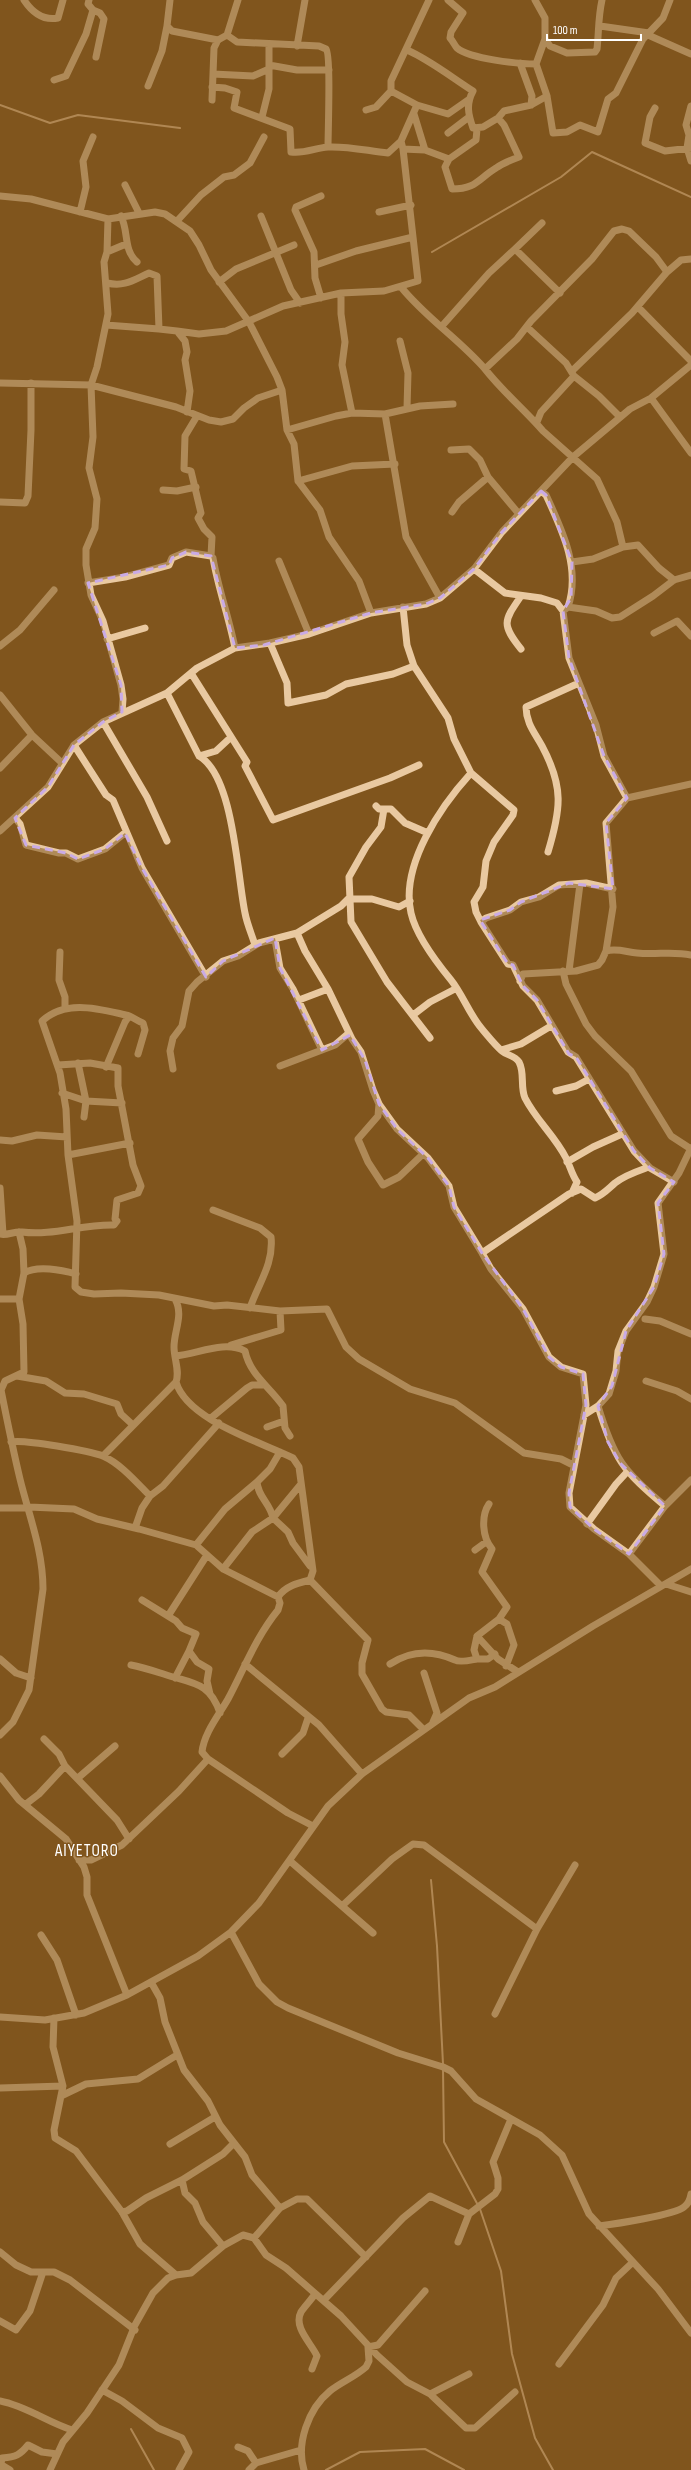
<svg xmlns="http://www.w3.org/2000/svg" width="691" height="2470" font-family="'Sofia Sans Condensed',sans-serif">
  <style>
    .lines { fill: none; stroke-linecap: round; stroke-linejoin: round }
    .stream { stroke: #ebc395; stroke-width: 2 }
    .minor { stroke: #e9c9a1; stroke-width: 7 }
    .marked { fill: none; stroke: #caabe5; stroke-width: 3; stroke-dasharray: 8 5; stroke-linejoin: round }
    .labels { text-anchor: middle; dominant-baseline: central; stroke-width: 3; stroke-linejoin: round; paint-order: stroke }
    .quarter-label { font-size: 17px; letter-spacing: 1px; fill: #fff; stroke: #80551d }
  </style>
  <rect width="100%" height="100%" fill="#80551d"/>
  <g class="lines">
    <!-- stream -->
    <path class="stream" d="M 0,105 L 50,123 L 78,115 L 180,128
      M 432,252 L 561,177 L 592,152 L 691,197
      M 431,1880 L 437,1946 L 443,2064
      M 443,2069 L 444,2142 L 480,2209 L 501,2271 L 512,2354 L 535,2438 L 553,2470
      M 131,2429 L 154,2470
      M 326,2470 L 360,2452 L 425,2449 L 464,2470"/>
    <!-- minor -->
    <path class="minor" d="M 24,0 C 32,12 43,21 58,18 L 63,0
      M 170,0 L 167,26 L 172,31 L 218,40
      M 448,0 L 463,13 L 451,32 L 450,38 C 453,41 455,46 457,48 C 470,59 519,64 536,64 L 545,39
      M 535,0 L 545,18 L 545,39 L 550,46 L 567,53 L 595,52 L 597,49 C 599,31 598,18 602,0
      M 93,10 L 100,13 L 104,19 L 96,57
      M 600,26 L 649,33
      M 227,35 L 237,42 L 319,46 L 326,49 C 331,54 328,133 328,147
      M 648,35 L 691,54
      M 297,46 L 305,0
      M 407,50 C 430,60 451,77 473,91 C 466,104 468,114 473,128 L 483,127 L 498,118 L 504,111 L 531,105 L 547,96
      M 520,63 L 532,96 L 531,105
      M 536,64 L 547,96 L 553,133 L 567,132 L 580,125 L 598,132 L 608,99 L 616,93 L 643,39 L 663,18 L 670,0
      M 269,65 L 297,70 L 329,70
      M 213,74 L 253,76 L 269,69
      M 54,80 L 66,76 L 86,34 L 93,10 L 88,4 L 89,0
      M 148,86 L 162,51 L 167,26
      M 212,87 L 225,88 L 237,92 L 234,108 L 290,129 L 291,152 C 304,154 315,148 328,147 C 348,146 368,151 388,153 L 401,141
      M 391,91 L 417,105 L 448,114 L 468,100
      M 212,100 L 214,48 L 218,40 L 227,35 L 238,0
      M 417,105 L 401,141 L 403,149 L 425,150
      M 691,106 L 686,125 L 689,135 L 687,148 L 691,161
      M 655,108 L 650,117 L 645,143 L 665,151 L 691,148
      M 366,110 L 376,107 L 391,91 L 391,81 L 429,0
      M 414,114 L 425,150 L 449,159
      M 262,117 L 269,89 L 269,45
      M 477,129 L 476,140 L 449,159 L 445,167 L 452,189 C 476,189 478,179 496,168 C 503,163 511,160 519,157 L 504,125 L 498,118
      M 448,133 L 469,117
      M 125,185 L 139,213
      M 0,196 L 31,199 L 108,219 L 155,212 L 165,214 L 190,231 L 199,245 L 211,270 L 249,322 L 277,377 L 282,390 L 287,430 L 294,444 L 298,481 L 320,510 L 329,537 L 359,581 L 371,613
      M 321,196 L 296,207 L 295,210 L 314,252 L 315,278 L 321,298
      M 80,212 L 86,187 L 83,161 L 93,137
      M 379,212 L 411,205
      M 121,216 C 129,232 123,250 137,262
      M 261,216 L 291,290 L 300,303
      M 108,219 L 107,252 L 104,262 L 108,314 L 97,367 L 91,385 L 93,437 L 89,468 L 97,499 L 95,528 L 86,549 L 86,565 L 91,595 L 103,621 L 121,685 L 123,699 L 122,712
      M 177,221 L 201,195 L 224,177 L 234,175 L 250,163 L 264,137
      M 515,249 L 542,223
      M 107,252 L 126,244
      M 316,265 L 356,251 L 413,237
      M 667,272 L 681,260 L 691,259
      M 219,282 L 236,269 L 294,245
      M 107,283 C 125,287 133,280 149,273 L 157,276 L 159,329 L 177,331 L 185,341 L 187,352 L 185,360 L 190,391 L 187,412
      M 401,287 C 426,318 459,339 485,369
      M 341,293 L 341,314 L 345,342 L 342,365 L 352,413
      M 638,307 L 691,361
      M 106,325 L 159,329
      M 442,326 L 489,273 L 515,249 L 560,293
      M 527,327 L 566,363 L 574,376 L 599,396 L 620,417
      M 177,331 L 199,334 L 226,331 L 283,306 L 341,293 L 384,291 L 418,281 L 403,149
      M 400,341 L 408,373 L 407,408
      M 572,371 L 632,313 L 667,272 L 656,257 L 629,231 L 622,229 L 614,231 L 592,259 L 531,321 L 517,339 L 485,369 C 503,392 525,410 543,431 L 597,479 L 617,522 L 623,547
      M 0,383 L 91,385 L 176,407 L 209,420 L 221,422 L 233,419 L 244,408 L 258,398 L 282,390
      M 651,398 L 691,453
      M 385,414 L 406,537 L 440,598
      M 197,416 L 185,436 L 184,469 L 191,471 L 201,513 L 198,518 L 204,529 L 212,537 L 211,556 L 213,558 C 218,588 229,617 235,648 L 270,643
      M 537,422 L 541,412 L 574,376
      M 287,430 L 336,416 L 352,413 L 385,414 L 420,406 L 453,404
      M 451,450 L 469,449 L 480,460 L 488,477 L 519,514
      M 298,481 L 352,466 L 395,464
      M 163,490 L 177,491 L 196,487
      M 541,491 L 546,495 C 562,530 581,568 568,607
      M 0,502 L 25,503 L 28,496 L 31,430 L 31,383
      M 452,512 L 459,502 L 488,477
      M 279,561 L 309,634 L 371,613 L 426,604 L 440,598 L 474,569 L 502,532 L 573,457 L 630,409 L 651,398 L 691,365
      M 572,562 L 593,559 L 623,547 L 638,545 L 659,568 L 674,580
      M 474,569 L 505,593 L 541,598 L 557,603 L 563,611 L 569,658 L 596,725 L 604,756 L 627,798
      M 88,583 L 125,577 L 169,565 L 172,558 L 186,552 L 211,556
      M 403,607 L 407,645 L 414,666 L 448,718 L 454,739 L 471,773 L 514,810 L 513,815 L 494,842 L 486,861 L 483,887 L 474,902 L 476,912 L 481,922 L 508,964 L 513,965 L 523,986 L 537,1000 L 568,1052 L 576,1057 L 634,1151 L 650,1168 L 674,1182
      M 563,611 L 568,607 L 596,611 L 612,618 L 620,617 L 653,596 L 674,580 L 691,575
      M 654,633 L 677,621 L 691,636
      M 309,634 L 270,643 L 287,683 L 288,703 L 326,695 L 346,684 L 393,674 L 414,666
      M 107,639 L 145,628
      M 0,646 L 20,630 L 54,590
      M 521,649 C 501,624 504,621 521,596
      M 191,673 L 247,762 L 245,766 L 273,820 L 390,778 L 419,765
      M 167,693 L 199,756 C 234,776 237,875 245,913 C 247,924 252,935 255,945
      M 0,695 L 32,735 L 62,763
      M 103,722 L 147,797 L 167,841
      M 74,745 L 106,795 L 113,800 L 142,868 L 206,977
      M 199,756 L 216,751 L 230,738
      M 0,768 L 32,735
      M 471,773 C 441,806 400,865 411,913 C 416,935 437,963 451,980 C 463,995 469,1014 482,1029 C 488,1036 495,1045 502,1051 C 508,1056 514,1055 519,1062 C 525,1073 520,1087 525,1098 C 536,1120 555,1136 566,1158 C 570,1166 572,1175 577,1182 L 572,1193
      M 376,806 L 379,809 L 384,809 L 381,827 L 366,847 L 349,877 L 351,922 L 387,982 L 430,1038
      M 384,809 L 391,809 L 405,823 L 428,833
      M 15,818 L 20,824 L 26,845 L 59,853 L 66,853 L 78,859 L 105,849 L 126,832
      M 0,831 L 48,787 L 74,745 L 103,722 L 167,693 L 197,668 L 235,648
      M 548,852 C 561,809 564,787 542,746 C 535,733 526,723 526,707 L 579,683
      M 481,922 L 486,918 L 510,910 L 521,902 L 539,897 L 559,885 L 586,883 L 613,889
      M 297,933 L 305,951 L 328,989 L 352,1039 L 361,1052 L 373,1090 L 379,1104 L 397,1129 L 428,1158 L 449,1186 L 454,1207 L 482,1253 L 491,1269 L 523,1309 L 549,1357 L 561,1367 L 583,1374 L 586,1405 L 569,1493 L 570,1507 L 594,1529 L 629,1554 L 661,1586
      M 275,940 L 280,968 L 293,989 L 322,1050
      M 606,951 C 617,948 626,952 637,953 C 656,955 673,951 691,955
      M 60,952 L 59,980 L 65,997 L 65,1009
      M 563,971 L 566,984 L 586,1024 L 595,1036 L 631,1071 L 671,1136 L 691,1149
      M 569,971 L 580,884
      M 520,981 L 523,974 L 576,971 L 598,965 L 602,960 L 606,951 L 613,907 L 606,823 L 627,798 L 691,784
      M 299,1000 L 328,989
      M 413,1015 L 430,1002 L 455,989
      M 501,1050 L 521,1044 L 551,1026
      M 138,1054 L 145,1030 L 143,1023 C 137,1021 132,1016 126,1015 C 99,1009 66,999 42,1021 L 60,1073 L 66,1109 L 68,1155 L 77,1221 L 75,1287 L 81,1292 L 94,1294 L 121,1293 L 159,1295 L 214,1306 L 227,1305 L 280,1311 L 327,1309 L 346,1347 L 359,1359 L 410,1389 L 455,1403 L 524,1453 L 561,1459 L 573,1465
      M 78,1063 L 86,1101 L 84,1117
      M 280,1066 L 335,1045 L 349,1033
      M 106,1067 L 125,1022 L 129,1016
      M 173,1069 L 170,1051 L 173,1038 L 182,1026 L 189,991 L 197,982 L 223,961 L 238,956 L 259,943 L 297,933 L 341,906 L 348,899 L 372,899 L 399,907 L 410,901
      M 556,1091 L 576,1086 L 589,1079
      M 62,1093 L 86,1101 L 122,1103
      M 379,1104 L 378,1116 L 358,1139 L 368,1162 L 383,1185 L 399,1177 L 423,1154
      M 0,1140 L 12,1141 L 37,1135 L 67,1137
      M 68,1155 L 130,1143
      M 567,1162 L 593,1147 L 622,1134
      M 0,1188 L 3,1234
      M 213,1210 L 260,1228 L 271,1237 C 274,1264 258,1284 250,1308
      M 0,1234 C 7,1236 14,1231 22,1232 C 53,1236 82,1224 114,1225 L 117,1221 L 115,1219 L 117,1200 L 138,1193 L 141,1186 L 133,1165 L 118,1086 L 118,1068 L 90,1063 L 58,1065
      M 482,1253 L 569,1194 L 581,1189 L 595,1198 C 604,1194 608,1189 615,1183 C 625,1175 638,1171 649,1167
      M 24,1273 C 37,1265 62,1270 76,1274
      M 0,1299 L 19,1299
      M 645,1319 L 660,1321 L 691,1334
      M 231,1345 L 281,1330 L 280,1311
      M 175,1356 C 198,1354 224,1340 245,1351 C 250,1375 270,1387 283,1406 L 285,1428 L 290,1436
      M 17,1376 L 46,1381 L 65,1393 L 84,1394 L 117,1404 L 121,1414 L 133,1425
      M 646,1381 L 677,1391 L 691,1399
      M 176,1382 C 187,1420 261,1442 293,1458 L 299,1467 L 313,1571 L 310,1580
      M 598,1406 C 614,1459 623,1471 665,1506
      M 584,1415 L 598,1406 L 609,1394 L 616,1371 L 618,1351 L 626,1331 L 647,1302 L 654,1287 L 664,1254 L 658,1203 L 679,1173 L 691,1148
      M 211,1418 L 247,1388 L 252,1385 L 263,1385
      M 267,1427 L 284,1421
      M 11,1442 C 24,1439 90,1451 103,1456 C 121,1464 136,1482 150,1496
      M 280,1452 L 270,1469 L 257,1482 C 258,1497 270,1503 273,1518 L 288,1532 L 293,1543 L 310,1566
      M 103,1456 L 176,1382 C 180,1371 174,1359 174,1347 C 174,1330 184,1315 175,1299
      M 29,1507 L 74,1509 L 97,1519 L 139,1529 L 196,1545 L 223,1569 L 278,1597
      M 0,1508 L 29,1508
      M 587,1524 L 616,1484 L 627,1472
      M 135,1528 L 142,1508 L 150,1496 L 163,1486 L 219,1423
      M 196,1545 L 225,1509 L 257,1482
      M 475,1550 L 486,1542
      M 629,1554 L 665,1506 L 691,1480
      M 223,1569 L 252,1532 L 273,1518 L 301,1484
      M 666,1584 L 691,1592
      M 142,1600 L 176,1621 L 182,1628 L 196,1634 L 189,1651 L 197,1662 L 209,1669 L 207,1681 L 210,1694
      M 168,1616 L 207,1555
      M 499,1619 L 507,1624 L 514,1645 L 506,1666
      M 477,1636 L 498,1659 L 518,1672
      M 0,1659 L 16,1673 L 31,1678
      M 477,1659 L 488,1659 L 495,1654
      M 245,1664 L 319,1725 L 362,1774
      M 390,1664 C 411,1650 433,1650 455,1660 C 460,1663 471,1660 477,1659 L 474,1650 L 477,1636 L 499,1619 L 507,1607 L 482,1572 L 492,1549 C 482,1537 481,1516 489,1504
      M 131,1665 C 147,1668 159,1673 173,1677 C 198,1684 211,1686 220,1713
      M 424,1673 L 437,1713 L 433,1722
      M 175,1678 L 189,1651
      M 0,1735 L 13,1722 L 29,1690 L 43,1589 C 43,1550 29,1516 20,1479 C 13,1450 7,1420 1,1390 L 5,1381 L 24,1372 L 23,1324 L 19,1299 L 24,1273 L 23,1249 L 19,1232
      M 44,1739 L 59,1754 L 65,1766 L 117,1820 L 129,1839
      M 282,1754 L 303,1733 L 308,1718
      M 0,1776 L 19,1800 L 66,1839 L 84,1867 L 87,1877 L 87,1895 L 127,1995
      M 78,1778 L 115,1746
      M 26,1804 L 39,1794 L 65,1766
      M 313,1826 L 288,1813 L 208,1759 L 202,1752 C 204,1733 219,1715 228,1699 C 244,1669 256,1637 278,1610 L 280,1603 L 278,1597 C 285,1586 298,1583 310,1580 L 368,1640 L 362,1663 L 362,1674 L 382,1709 L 386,1712 L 409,1715 L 423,1729
      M 79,1860 L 91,1860 L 122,1845 L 179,1791 L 208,1759
      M 290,1861 L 373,1933
      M 342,1906 L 392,1859 L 413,1844 L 424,1845 L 537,1929
      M 231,1932 L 259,1984 L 277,2002 L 288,2008 L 398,2053 L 443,2067 L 451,2071 L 476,2099 L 540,2135 L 562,2155 L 589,2214 L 658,2289 L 691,2333
      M 41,1935 L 57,1960 L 76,2015
      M 151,1982 L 160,1998 L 165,2022 L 184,2070 L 208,2101 L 220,2125 L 245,2157 L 252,2175 L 280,2208 L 254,2238
      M 495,2014 L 537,1929 L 575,1865
      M 0,2017 L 45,2020 L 84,2013 L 127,1995 L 198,1956 L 231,1932 L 259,1903 L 328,1806 L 362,1774 L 469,1698 L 495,1687 L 593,1626 L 691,1569
      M 54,2018 L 53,2047 L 63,2086 L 54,2130 L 55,2138 L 76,2151 L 122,2212 L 140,2244 L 176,2275
      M 0,2088 L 63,2086
      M 61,2096 L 86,2084 L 138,2079 L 177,2055
      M 170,2144 L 215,2117
      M 182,2180 L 185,2193 L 195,2203 L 203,2222 L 223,2246
      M 280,2208 L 297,2199 L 307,2199 L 366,2257
      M 122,2212 L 127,2211 L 146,2198 L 182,2180 L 223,2154 L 234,2143
      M 599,2226 C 615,2224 674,2215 684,2207 C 688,2204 690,2200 691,2194
      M 458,2242 L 469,2214 L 495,2194 L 498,2189 L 498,2178 L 493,2162 L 511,2119
      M 0,2252 L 16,2265 L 31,2272 L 54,2272 L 70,2280 L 135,2330
      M 324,2300 L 403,2218 L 430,2196 L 469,2214
      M 0,2321 L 16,2330 L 30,2311 L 43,2272
      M 368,2347 L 378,2345 L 425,2291
      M 559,2364 L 603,2305 L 616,2278 L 633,2262
      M 312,2369 L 317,2356 C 311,2343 293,2327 301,2312 C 305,2306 311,2300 315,2294
      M 102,2390 L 122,2401 L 158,2428 L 182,2438 L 189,2452 L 179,2470
      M 430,2394 L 469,2374
      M 0,2401 C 26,2406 47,2422 72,2430
      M 238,2447 L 248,2451 L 256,2463
      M 0,2464 L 10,2470
      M 0,2470 L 2,2458 C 16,2457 20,2455 28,2445 L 42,2452 L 57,2454
      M 50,2470 L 63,2442 L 87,2413 L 119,2365 L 135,2325 L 153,2293 L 168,2278 L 176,2275 L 191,2273 L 223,2246 L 243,2235 L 254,2238 L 266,2255 L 286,2268 L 341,2316 L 377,2355 L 407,2382 L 430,2394 L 466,2428 L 475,2428 L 515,2392
      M 249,2470 L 256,2463 L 301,2450
      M 304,2470 C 296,2444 308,2409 330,2391 C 341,2382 355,2377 366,2367 L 369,2361 L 368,2347"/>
  </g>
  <!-- marked area -->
  <path d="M0 0H691V2470H0ZM 541,491 L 546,495 L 572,562 L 571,598 L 563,611 L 569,658 L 604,756 L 627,798 L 606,823 L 613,889 L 569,883 L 521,902 L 510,910 L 480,920 L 508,964 L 513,965 L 523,986 L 537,1000 L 569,1054 L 576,1057 L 634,1151 L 650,1168 L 674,1182 L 658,1203 L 664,1254 L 654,1287 L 626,1331 L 612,1386 L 598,1406 L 608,1442 L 620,1463 L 665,1506 L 629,1554 L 594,1529 L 570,1507 L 569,1493 L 586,1405 L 583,1374 L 561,1367 L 549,1357 L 523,1309 L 482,1253 L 454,1207 L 449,1186 L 428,1158 L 397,1129 L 379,1104 L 365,1060 L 350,1035 L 322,1050 L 280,968 L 275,938 L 223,961 L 206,977 L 142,868 L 125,833 L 105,849 L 78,859 L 66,853 L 26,845 L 15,818 L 48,787 L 74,745 L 103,722 L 122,712 L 121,685 L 88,583 L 169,565 L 172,558 L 186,552 L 211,556 L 235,648 L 264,645 L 371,613 L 426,604 L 440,598 L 474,569 L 502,532 Z" fill="#80551d" fill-opacity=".55" fill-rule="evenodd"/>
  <path class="marked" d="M 541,491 L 546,495 L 572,562 L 571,598 L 563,611 L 569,658 L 604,756 L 627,798 L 606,823 L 613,889 L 569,883 L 521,902 L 510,910 L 480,920 L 508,964 L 513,965 L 523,986 L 537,1000 L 569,1054 L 576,1057 L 634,1151 L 650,1168 L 674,1182 L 658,1203 L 664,1254 L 654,1287 L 626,1331 L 612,1386 L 598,1406 L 608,1442 L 620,1463 L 665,1506 L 629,1554 L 594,1529 L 570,1507 L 569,1493 L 586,1405 L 583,1374 L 561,1367 L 549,1357 L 523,1309 L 482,1253 L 454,1207 L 449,1186 L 428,1158 L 397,1129 L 379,1104 L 365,1060 L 350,1035 L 322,1050 L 280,968 L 275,938 L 223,961 L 206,977 L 142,868 L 125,833 L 105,849 L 78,859 L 66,853 L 26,845 L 15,818 L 48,787 L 74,745 L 103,722 L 122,712 L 121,685 L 88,583 L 169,565 L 172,558 L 186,552 L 211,556 L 235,648 L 264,645 L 371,613 L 426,604 L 440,598 L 474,569 L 502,532 Z"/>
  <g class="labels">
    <!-- quarter labels -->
    <g class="quarter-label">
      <text x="87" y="1851">AIYETORO</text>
    </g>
  </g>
  <!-- scale -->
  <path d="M547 34v6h94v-6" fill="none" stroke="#ffffff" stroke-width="2"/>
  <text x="553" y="34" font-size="12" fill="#ffffff" stroke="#80551d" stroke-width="3" paint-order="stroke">100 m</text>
</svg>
